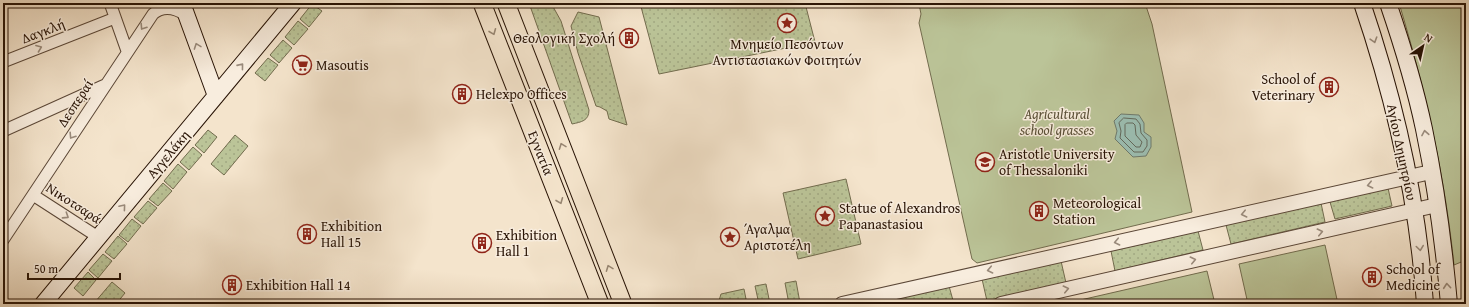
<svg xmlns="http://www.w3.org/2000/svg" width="1469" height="307" font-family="'Gentium Book Plus',serif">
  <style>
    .grass { fill: url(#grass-dots); stroke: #726c4e }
    .park { fill: #bbc498; stroke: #726c4e }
    .water { fill: #9cbfb3; stroke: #6e7a6d }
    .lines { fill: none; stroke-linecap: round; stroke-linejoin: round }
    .shore { stroke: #62695c; stroke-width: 1 }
    .minor-casing { stroke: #5b4737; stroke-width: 13 }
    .tertiary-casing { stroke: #5b4737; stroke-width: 16 }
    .secondary-casing { stroke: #281305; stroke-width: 18 }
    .primary-casing { stroke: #281305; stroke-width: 19 }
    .minor { stroke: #f8edde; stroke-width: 11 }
    .tertiary { stroke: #f8edde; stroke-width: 14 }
    .secondary { stroke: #f8edde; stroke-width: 16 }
    .primary { stroke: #f4e4cc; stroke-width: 17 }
    .oneway { stroke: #9a8b7c }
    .oneway2 { stroke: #988672 }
    .labels { text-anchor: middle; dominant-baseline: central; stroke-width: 3; stroke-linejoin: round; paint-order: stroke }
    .street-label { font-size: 14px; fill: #281305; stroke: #f8edde }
    .poi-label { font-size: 14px; fill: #281305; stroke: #f8edde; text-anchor: start }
    .park-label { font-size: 14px; font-style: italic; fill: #5b5138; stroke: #f8edde }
  </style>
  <defs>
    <pattern id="grass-dots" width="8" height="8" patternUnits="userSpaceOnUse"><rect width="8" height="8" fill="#bbc498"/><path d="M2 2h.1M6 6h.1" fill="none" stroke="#a1a882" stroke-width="1.8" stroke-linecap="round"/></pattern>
  </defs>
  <rect width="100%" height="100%" fill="#f4e4cc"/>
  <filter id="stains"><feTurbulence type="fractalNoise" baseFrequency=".005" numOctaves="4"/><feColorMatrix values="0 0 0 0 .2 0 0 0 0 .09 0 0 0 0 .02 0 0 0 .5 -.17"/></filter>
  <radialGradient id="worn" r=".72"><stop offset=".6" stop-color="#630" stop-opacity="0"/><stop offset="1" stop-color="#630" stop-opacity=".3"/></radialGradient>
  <!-- grass -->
  <path class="grass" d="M 529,3 L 551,3 L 561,21 L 589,110 C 589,121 581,122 572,124 Z
    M 640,3 L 805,3 L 815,42 L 659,74 Z
    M 312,4 L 322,11 L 309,27 L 300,19 Z
    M 578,12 L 599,17 L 627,125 L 609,119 L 607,111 L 600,107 L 596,106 L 578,53 L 571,26 Z
    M 298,21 L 308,29 L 294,45 L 285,37 Z
    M 283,40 L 292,48 L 279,63 L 270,55 Z
    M 268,58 L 278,65 L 265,81 L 255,73 Z
    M 208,130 L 217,137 L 204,153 L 195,145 Z
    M 235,135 L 248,146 L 224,175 L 211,164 Z
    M 193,147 L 202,155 L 189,170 L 180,162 Z
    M 178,164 L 187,172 L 173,189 L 164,181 Z
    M 846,179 L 861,244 L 798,259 L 783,193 Z
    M 163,183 L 172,191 L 158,206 L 149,199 Z
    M 1388,188 L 1392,206 L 1335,219 L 1330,202 Z
    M 148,201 L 157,208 L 143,224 L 134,217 Z
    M 1321,203 L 1325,222 L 1231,244 L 1226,225 Z
    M 132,219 L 141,226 L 128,242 L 119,235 Z
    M 1198,231 L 1203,250 L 1115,271 L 1111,251 Z
    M 118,236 L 127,244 L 114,259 L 105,252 Z
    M 103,254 L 112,261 L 98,278 L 89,270 Z
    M 1061,261 L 1066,283 L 987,301 L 982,279 Z
    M 88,272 L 96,280 L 83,296 L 74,288 Z
    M 796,281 L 800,303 L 789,304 L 785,283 Z
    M 112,282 L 125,293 L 116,304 L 98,304 L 95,302 Z
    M 766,284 L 770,304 L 759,304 L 755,286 Z
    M 949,286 L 954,304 L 891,304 L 890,299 Z
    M 744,289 L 747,304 L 718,304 L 721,294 Z"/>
  <!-- park -->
  <path class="park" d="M 922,3 L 1145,3 L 1152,24 L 1192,212 L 977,263 L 972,259 L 919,23 L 921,14 L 919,4 Z
    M 1399,3 L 1466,3 L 1466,260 L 1454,265 C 1445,176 1425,89 1399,3 Z
    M 1325,245 L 1338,304 L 1248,304 L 1239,264 Z
    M 1207,271 L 1215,304 L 1063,304 Z"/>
  <!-- water -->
  <path class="water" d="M 1121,114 L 1139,115 L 1144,123 L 1144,132 L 1151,137 L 1151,147 L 1146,156 L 1133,157 L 1115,139 L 1117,131 L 1114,121 Z"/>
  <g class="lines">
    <!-- shore -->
    <path class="shore" d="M 1124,118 L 1136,119 L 1140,124 L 1141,133 L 1147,140 L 1147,146 L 1143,152 L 1134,152 L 1120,138 L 1121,131 L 1119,123 Z
      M 1127,123 L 1133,123 L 1135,125 L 1136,135 L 1142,142 L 1140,147 L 1136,147 L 1125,136 L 1125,125 Z"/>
    <defs>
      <path id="minor" d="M 110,3 L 127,51
        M 3,62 L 115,18
        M 3,131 L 105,85
        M 33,195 L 98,237
        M 3,240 L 153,14 C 163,5 175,8 186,15"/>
      <path id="tertiary" d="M 842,304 L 1431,172
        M 1001,304 L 1437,205"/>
      <path id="secondary" d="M 182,3 L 216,96
        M 1362,3 C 1395,100 1418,202 1425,304
        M 1388,3 C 1402,44 1415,86 1424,129 C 1436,187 1444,246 1449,304
        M 43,304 L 293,3"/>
      <path id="primary" d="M 482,3 L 600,304
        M 506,3 L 623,304"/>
    </defs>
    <!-- minor casing -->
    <use href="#minor" class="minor-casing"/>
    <!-- tertiary casing -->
    <use href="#tertiary" class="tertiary-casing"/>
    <!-- secondary casing -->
    <use href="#secondary" class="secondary-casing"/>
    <!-- primary casing -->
    <use href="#primary" class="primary-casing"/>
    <!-- minor -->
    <use href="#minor" class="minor"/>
    <!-- tertiary -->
    <use href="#tertiary" class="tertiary"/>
    <!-- secondary -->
    <use href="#secondary" class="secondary"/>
    <!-- primary -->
    <use href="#primary" class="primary"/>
  </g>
  <!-- one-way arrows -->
  <defs><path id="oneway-chevron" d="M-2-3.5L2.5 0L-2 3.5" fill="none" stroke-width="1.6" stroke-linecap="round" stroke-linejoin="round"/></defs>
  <g class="oneway">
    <use href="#oneway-chevron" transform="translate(143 27) rotate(123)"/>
    <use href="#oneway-chevron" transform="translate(1374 40) rotate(73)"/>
    <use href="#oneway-chevron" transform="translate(197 46) rotate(-110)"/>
    <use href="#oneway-chevron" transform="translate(39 48) rotate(-21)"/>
    <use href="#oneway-chevron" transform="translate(241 66) rotate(-51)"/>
    <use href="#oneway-chevron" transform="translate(1425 133) rotate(-100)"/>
    <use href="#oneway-chevron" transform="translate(72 136) rotate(123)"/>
    <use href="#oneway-chevron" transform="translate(1370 185) rotate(167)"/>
    <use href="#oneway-chevron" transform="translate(123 207) rotate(-50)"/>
    <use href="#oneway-chevron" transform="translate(1244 214) rotate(167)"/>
    <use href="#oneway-chevron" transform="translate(66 216) rotate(33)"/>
    <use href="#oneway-chevron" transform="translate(1320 232) rotate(-13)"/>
    <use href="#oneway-chevron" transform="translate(1117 242) rotate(168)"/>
    <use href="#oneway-chevron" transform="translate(1420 248) rotate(82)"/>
    <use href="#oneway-chevron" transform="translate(1193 260) rotate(-13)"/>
    <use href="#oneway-chevron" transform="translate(990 270) rotate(168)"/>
    <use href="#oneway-chevron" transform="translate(1447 286) rotate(-95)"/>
    <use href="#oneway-chevron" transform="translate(1066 289) rotate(-13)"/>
  </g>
  <g class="oneway2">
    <use href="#oneway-chevron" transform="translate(493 32) rotate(68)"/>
    <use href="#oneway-chevron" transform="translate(562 146) rotate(-111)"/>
    <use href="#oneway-chevron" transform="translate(560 201) rotate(68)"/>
    <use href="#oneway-chevron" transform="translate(609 268) rotate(-111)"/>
  </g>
  <!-- icons -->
  <defs>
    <symbol id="sight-ring" viewBox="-11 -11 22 22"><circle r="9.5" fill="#f8edde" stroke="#8f2418" stroke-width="1.5"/><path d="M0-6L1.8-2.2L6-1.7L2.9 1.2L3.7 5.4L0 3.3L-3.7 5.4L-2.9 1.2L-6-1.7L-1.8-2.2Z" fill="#8f2418"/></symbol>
    <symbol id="building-ring" viewBox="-11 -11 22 22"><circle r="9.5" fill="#f8edde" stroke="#8f2418" stroke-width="1.5"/><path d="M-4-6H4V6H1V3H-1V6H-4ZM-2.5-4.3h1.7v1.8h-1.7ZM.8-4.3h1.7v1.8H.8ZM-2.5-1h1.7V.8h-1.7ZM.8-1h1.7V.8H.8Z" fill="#8f2418"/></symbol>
    <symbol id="supermarket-ring" viewBox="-11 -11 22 22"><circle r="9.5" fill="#f8edde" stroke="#8f2418" stroke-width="1.5"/><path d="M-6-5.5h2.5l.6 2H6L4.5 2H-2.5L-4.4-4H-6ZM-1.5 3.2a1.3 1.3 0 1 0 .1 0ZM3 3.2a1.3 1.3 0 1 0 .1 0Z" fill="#8f2418"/></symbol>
    <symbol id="university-ring" viewBox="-11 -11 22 22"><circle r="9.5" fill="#f8edde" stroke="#8f2418" stroke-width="1.5"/><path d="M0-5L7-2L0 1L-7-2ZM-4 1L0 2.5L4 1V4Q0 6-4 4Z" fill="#8f2418"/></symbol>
  </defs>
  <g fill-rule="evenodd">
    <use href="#sight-ring" x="776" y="12" width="22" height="22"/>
    <use href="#building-ring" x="618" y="27" width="22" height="22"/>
    <use href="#supermarket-ring" x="291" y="54" width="22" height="22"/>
    <use href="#building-ring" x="1318" y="76" width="22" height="22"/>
    <use href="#building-ring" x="451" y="83" width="22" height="22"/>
    <use href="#university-ring" x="974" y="151" width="22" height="22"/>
    <use href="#building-ring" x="1028" y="200" width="22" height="22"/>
    <use href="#sight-ring" x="814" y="205" width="22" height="22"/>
    <use href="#building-ring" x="296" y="223" width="22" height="22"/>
    <use href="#sight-ring" x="719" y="226" width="22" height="22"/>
    <use href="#building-ring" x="471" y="232" width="22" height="22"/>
    <use href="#building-ring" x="1361" y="266" width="22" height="22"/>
    <use href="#building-ring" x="221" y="274" width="22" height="22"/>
  </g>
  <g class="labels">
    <!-- street labels -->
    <g class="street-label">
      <text transform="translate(43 31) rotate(-21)">Δαγκλή</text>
      <text transform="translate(75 103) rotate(-57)">Δεσπεραί</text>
      <text transform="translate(1402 152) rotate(78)">Αγίου Δημητρίου</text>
      <text transform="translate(541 153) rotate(68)">Εγνατία</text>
      <text transform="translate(168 154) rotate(-50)">Αγγελάκη</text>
      <text transform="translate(74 203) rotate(33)">Νικοτσαρά</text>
    </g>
    <!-- poi labels -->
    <g class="poi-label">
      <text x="615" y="38" text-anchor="end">Θεολογική Σχολή</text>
      <text x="787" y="44" text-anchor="middle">Μνημείο Πεσόντων<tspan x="787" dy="16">Αντιστασιακών Φοιτητών</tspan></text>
      <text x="316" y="65">Masoutis</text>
      <text x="1315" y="79" text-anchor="end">School of<tspan x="1315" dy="16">Veterinary</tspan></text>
      <text x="476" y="94">Helexpo Offices</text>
      <text x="999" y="154">Aristotle University<tspan x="999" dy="16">of Thessaloniki</tspan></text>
      <text x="1053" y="203">Meteorological<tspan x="1053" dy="16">Station</tspan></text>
      <text x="839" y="208">Statue of Alexandros<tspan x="839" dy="16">Papanastasiou</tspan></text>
      <text x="321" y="226">Exhibition<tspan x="321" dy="16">Hall 15</tspan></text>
      <text x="744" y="229">Άγαλμα<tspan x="744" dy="16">Αριστοτέλη</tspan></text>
      <text x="496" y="235">Exhibition<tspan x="496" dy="16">Hall 1</tspan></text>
      <text x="1386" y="269">School of<tspan x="1386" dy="16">Medicine</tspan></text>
      <text x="246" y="285">Exhibition Hall 14</text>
    </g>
    <!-- park labels -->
    <g class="park-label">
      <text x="1057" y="114">Agricultural<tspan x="1057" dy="16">school grasses</tspan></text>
    </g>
  </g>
  <!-- margin -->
  <rect width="1469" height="307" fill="none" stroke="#f4e4cc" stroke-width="16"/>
  <rect x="4" y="4" width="1461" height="299" fill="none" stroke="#281305" stroke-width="2"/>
  <rect x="8" y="8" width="1453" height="291" fill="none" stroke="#281305"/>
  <!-- north arrow -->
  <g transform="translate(1423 46) rotate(34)" stroke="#f8edde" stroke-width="3" paint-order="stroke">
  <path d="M0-3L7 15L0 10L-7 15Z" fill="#281305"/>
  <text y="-6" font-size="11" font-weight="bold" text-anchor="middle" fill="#281305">N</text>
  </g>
  <!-- scale -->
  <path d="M28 273v6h92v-6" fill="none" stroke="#281305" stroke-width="2"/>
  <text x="34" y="273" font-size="12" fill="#281305" stroke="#f8edde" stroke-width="3" paint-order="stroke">50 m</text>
  <rect width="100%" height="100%" filter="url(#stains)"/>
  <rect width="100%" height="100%" fill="url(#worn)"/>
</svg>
